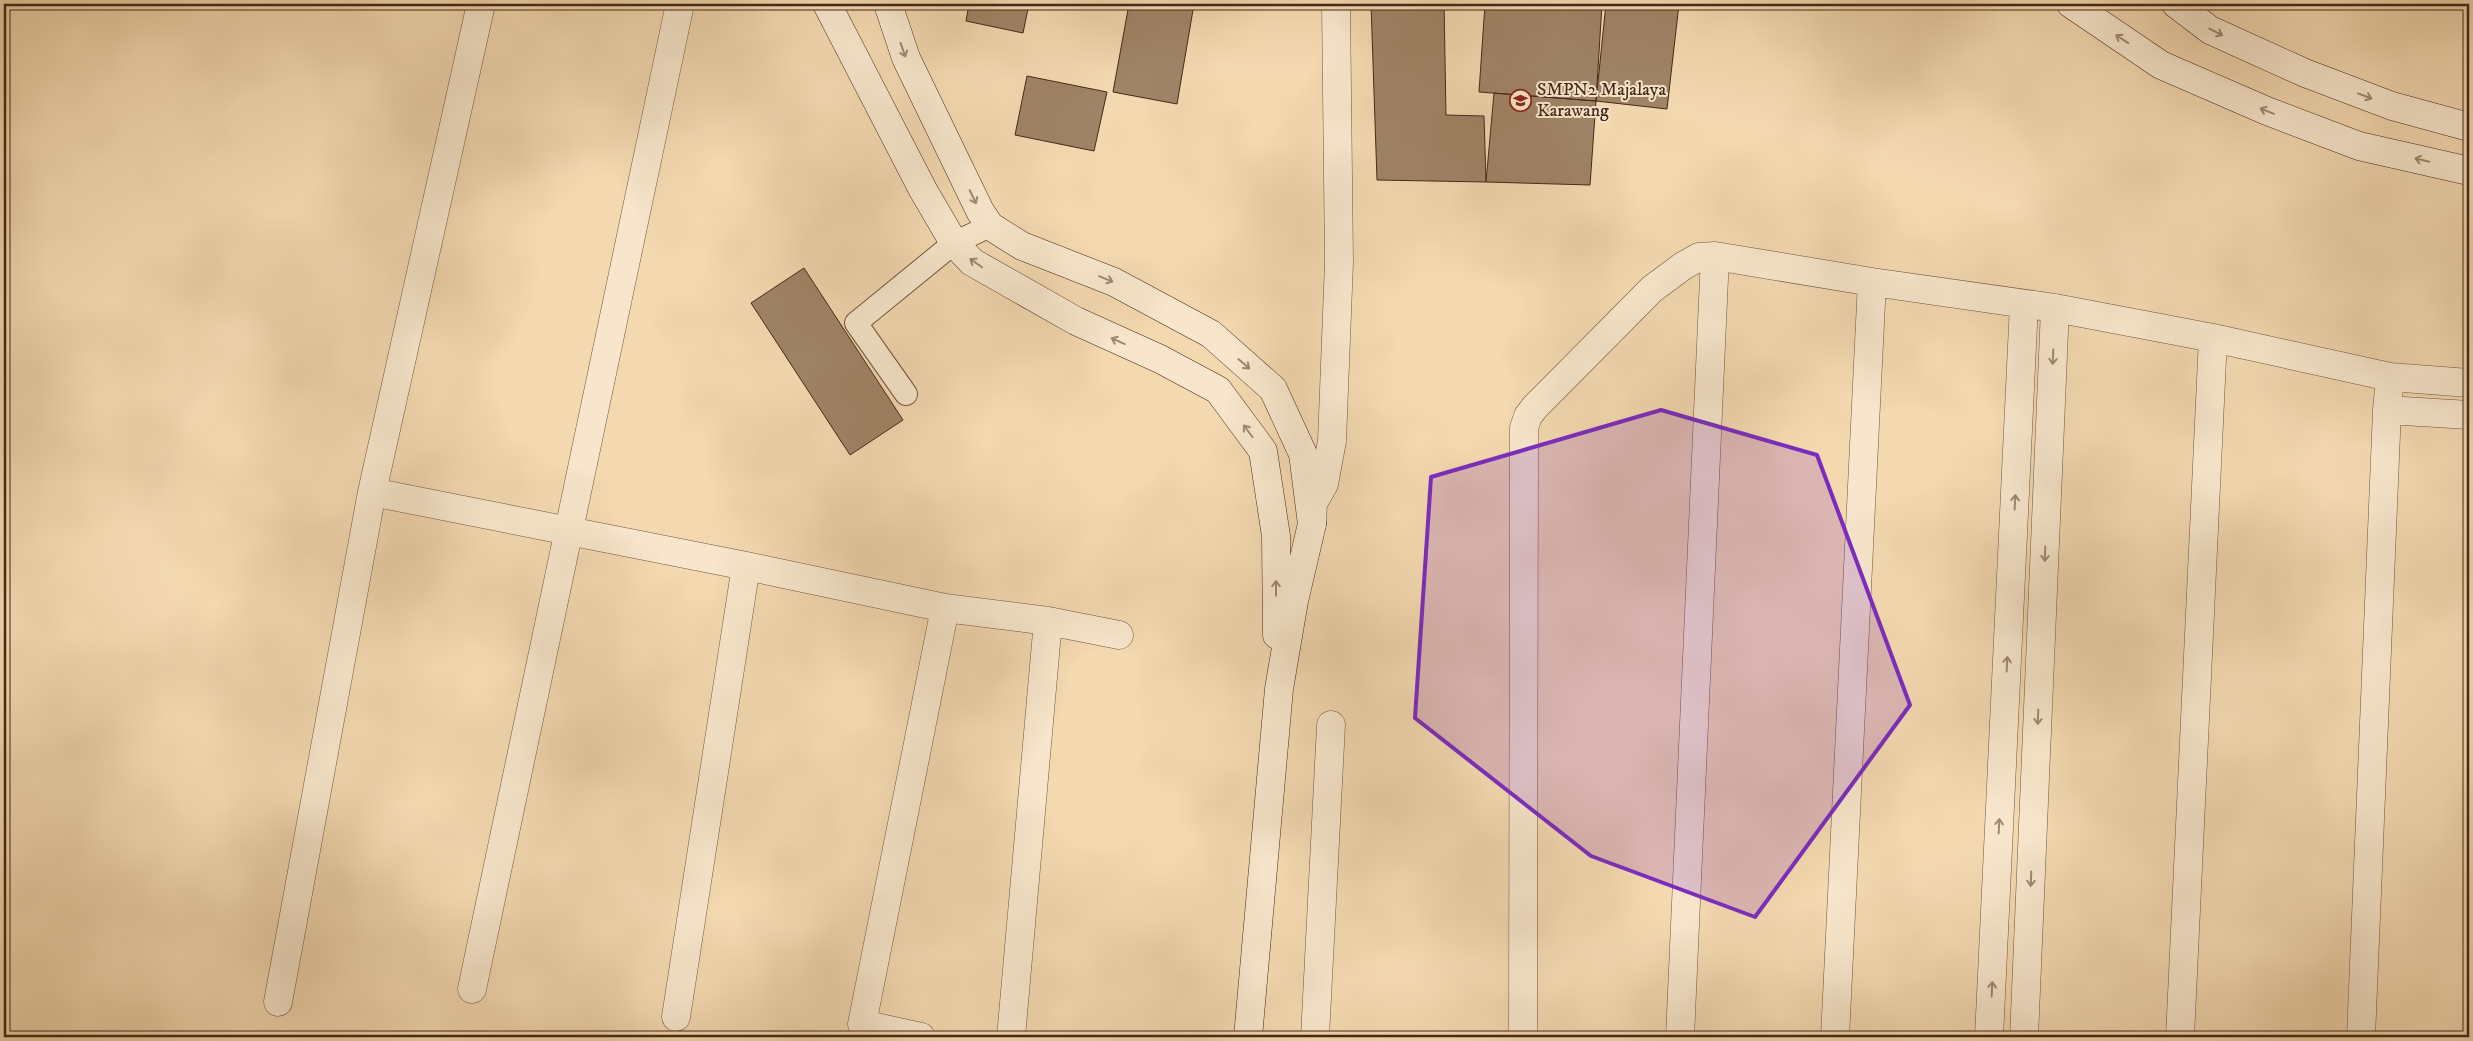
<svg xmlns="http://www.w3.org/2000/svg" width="2473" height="1041" font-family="'IM FELL DW Pica',serif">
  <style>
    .building { fill: #a08467; stroke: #462817 }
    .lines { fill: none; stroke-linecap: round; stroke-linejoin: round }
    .lane-casing { stroke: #71543d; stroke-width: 24 }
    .street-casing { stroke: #71543d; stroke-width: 29 }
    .secondary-casing { stroke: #462817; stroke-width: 29 }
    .lane { stroke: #f7e6cc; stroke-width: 22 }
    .street { stroke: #f7e6cc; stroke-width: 28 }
    .secondary { stroke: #f7e6cc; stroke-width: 28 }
    .oneway { stroke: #9e8772 }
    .marked { fill: #7b2cbf; fill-opacity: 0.2; stroke: #7b2cbf; stroke-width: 4; stroke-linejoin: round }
    .labels { text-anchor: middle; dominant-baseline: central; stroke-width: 4; stroke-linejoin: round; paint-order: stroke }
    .poi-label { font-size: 18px; fill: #462817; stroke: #f7e6cc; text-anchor: start }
  </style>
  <rect width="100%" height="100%" fill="#f3d8b0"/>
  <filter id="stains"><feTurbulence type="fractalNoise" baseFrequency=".004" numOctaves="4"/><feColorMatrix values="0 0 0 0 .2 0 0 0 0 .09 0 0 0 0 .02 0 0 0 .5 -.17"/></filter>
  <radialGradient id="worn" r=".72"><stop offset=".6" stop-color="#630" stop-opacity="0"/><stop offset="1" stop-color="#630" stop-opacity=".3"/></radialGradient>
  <!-- building -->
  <path class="building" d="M 969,4 L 1029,4 L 1023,33 L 966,21 Z
    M 1129,4 L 1194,4 L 1177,104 L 1113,92 Z
    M 1371,4 L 1444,4 L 1446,115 L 1484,116 L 1486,182 L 1377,180 Z
    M 1485,4 L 1602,4 L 1596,101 L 1479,92 Z
    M 1606,4 L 1679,4 L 1667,109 L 1596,101 Z
    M 1027,76 L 1107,92 L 1094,151 L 1015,135 Z
    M 1494,93 L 1596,101 L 1590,185 L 1486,182 Z
    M 804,268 L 903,420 L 850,455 L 751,303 Z"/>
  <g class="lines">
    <defs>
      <path id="lane" d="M 906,394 L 856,323 L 954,243 L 990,226"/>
      <path id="street" d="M 481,4 L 372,492 L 746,566 L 945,608 L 1048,621 L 1119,635
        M 2390,377 L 2469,383
        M 2387,410 L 2469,415
        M 1312,523 L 1313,503 L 1324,484 L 1332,441 L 1339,262 L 1336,4
        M 472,989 L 680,4
        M 278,1002 L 372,492
        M 676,1017 L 746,566
        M 921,1037 L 862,1024 L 945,608
        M 1011,1037 L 1048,621
        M 1315,1037 L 1331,725
        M 1523,1037 L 1524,428 L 1528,416 L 1535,407 L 1652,289 L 1683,266 L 1699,257 L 1715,256 L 1872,282 L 2055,308 L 2213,338 L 2390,377 L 2387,410 L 2361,1037
        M 1680,1037 L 1715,256
        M 1835,1037 L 1872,282
        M 1989,1037 L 2024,304
        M 2024,1037 L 2055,308
        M 2180,1037 L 2213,338"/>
      <path id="secondary" d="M 827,4 L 923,190 L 954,243 L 972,262 L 1076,321 L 1160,359 L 1218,390 L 1263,451 L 1276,536 L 1277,635
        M 888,4 L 906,58 L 980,211 L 990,226 L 1022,246 L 1114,282 L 1211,334 L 1273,389 L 1303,454 L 1312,524 L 1294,601 L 1279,689 L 1248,1037
        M 2071,4 L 2161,65 L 2267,111 L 2359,146 L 2469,171
        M 2176,4 L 2210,30 L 2305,73 L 2392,106 L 2469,127"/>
    </defs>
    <!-- lane casing -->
    <use href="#lane" class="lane-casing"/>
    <!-- street casing -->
    <use href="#street" class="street-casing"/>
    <!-- secondary casing -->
    <use href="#secondary" class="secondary-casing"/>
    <!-- lane -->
    <use href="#lane" class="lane"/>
    <!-- street -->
    <use href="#street" class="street"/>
    <!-- secondary -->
    <use href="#secondary" class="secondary"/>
  </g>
  <!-- one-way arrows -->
  <defs><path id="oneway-shaft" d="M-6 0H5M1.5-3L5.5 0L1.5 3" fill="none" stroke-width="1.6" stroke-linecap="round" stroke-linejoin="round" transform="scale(1.25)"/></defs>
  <g class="oneway">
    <use href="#oneway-shaft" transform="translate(2216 32) rotate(27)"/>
    <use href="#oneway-shaft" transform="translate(2122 39) rotate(-146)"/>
    <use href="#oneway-shaft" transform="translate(903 50) rotate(71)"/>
    <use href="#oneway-shaft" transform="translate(2365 96) rotate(21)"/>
    <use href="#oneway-shaft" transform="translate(2267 111) rotate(-158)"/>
    <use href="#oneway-shaft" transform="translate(2422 160) rotate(-167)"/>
    <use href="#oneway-shaft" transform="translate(973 197) rotate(64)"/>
    <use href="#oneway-shaft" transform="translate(976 263) rotate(-145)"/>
    <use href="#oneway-shaft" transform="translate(1106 279) rotate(22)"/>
    <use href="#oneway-shaft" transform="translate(1118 341) rotate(-156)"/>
    <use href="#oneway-shaft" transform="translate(2053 357) rotate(92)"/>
    <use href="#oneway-shaft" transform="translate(1244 364) rotate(41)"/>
    <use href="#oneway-shaft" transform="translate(1248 431) rotate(-127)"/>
    <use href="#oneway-shaft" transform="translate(2015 502) rotate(-87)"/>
    <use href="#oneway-shaft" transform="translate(2045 554) rotate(92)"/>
    <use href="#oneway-shaft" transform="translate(1276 588) rotate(-90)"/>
    <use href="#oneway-shaft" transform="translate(2007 664) rotate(-87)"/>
    <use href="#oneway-shaft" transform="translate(2038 717) rotate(92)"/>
    <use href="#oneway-shaft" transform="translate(1999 826) rotate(-87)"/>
    <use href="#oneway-shaft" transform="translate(2031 879) rotate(92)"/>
    <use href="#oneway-shaft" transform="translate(1992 989) rotate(-87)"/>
  </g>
  <!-- marked area -->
  <path class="marked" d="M 1661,410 L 1817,455 L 1910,705 L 1755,917 L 1591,856 L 1415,718 L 1431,477 Z"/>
  <!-- icons -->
  <defs>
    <symbol id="school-ring" viewBox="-11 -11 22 22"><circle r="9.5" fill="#f7e6cc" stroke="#8f2418" stroke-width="1.5"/><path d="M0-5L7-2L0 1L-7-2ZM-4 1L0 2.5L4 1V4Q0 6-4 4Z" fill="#8f2418"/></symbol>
  </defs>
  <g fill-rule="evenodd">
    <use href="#school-ring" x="1508" y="88" width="25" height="25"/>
  </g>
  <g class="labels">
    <!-- poi labels -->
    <g class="poi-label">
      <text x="1537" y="90">SMPN2 Majalaya<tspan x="1537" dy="21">Karawang</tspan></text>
    </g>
  </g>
  <!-- margin -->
  <rect width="2473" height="1041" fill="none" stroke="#f3d8b0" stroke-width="20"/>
  <rect x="5" y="5" width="2463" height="1031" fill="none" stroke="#462817" stroke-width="2.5"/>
  <rect x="10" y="10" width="2453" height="1021" fill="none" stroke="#462817"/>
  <rect width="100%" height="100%" filter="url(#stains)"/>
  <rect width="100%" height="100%" fill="url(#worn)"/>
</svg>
